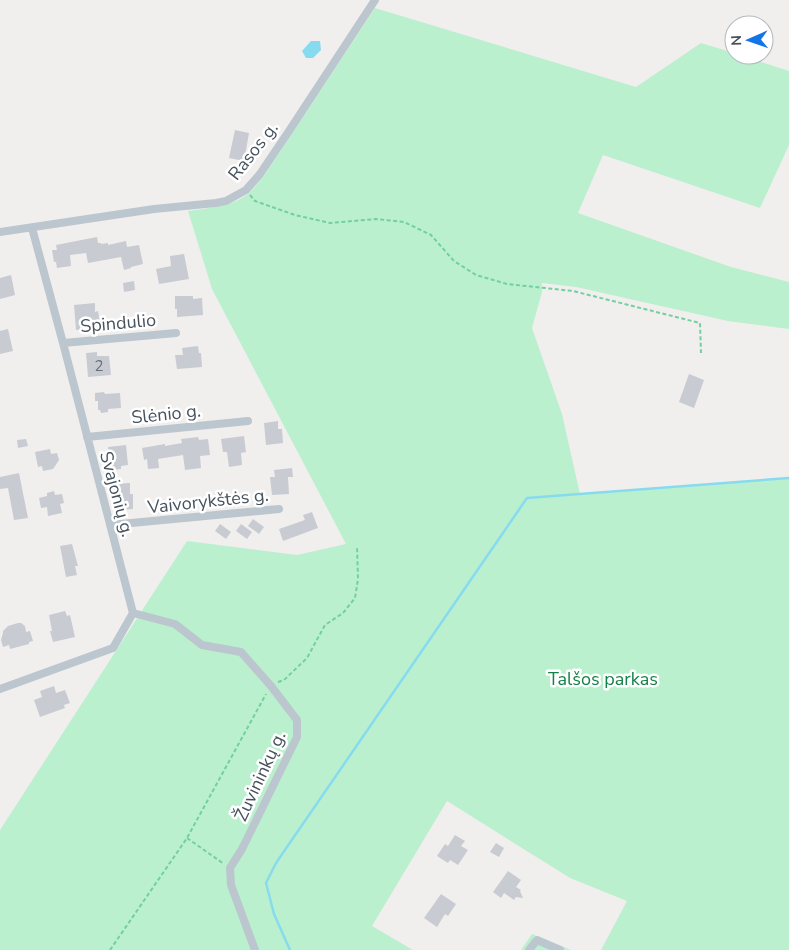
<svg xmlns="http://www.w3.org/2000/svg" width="789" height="950" font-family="'Nunito Sans',sans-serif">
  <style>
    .green { fill: #bbf0cf }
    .water { fill: #87dbef }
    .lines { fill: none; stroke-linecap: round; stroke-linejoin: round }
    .stream { stroke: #87dbef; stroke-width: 2.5 }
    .building { fill: #c8cbd1 }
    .path { stroke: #72d0a0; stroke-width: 2; stroke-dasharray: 4 2.5; stroke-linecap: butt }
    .street { stroke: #bcc6ce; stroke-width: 8 }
    .labels { text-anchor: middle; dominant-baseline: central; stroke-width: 5; stroke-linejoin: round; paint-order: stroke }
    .number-label { font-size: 15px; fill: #66707a }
    .street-label { font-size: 18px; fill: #46525d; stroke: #fff }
    .park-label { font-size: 18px; fill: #148148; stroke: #fff }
  </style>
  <rect width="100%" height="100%" fill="#f1eeee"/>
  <!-- green -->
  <path class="green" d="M 375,8 L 636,87 L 701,43 L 734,53 L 734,55 L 739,55 L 789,71 L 789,145 L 760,208 L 603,155 L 578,213 L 731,267 L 789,282 L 789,329 L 728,321 L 576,287 L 542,283 L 542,292 L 532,328 L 562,414 L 580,494 L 789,478 L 789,950 L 601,950 L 627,901 L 570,878 L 447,801 L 372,926 L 413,950 L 0,950 L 0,830 L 187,541 L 297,555 L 346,544 L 212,289 L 188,211 C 208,208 231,207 248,194 C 255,188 260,180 266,173 Z
    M 532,934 L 571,950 L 521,950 Z"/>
  <!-- water -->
  <path class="water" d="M 311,41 L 320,41 L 321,50 L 313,58 L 306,58 L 302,51 Z"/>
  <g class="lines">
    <!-- stream -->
    <path class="stream" d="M 290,950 L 274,914 L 266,883 L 276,863 L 527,498 L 789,478"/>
  </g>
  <!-- building -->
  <path class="building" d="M 235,130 L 249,133 L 244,161 L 229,158 Z
    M 97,237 L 98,243 L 101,243 L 101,244 L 108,243 L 108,245 L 126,241 L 127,247 L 139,245 L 143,264 L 131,267 L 131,268 L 124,270 L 121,257 L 88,263 L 86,253 L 70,255 L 71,266 L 57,268 L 56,262 L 54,262 L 52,250 L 57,250 L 56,245 Z
    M 184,254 L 189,279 L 159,284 L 156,269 L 171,266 L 170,256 Z
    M 11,275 L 15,295 L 0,299 L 0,278 Z
    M 134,281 L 135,290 L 124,292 L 123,283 Z
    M 175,296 L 193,296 L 193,299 L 202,298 L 203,315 L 177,317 L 177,309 L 175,309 Z
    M 95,303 L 95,312 L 98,311 L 100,322 L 96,322 L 97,328 L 76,330 L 74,305 Z
    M 8,329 L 13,351 L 0,354 L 0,331 Z
    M 198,346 L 199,353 L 201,353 L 202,367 L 177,369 L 175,355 L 183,355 L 182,348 Z
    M 97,352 L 97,356 L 109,356 L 111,375 L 88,377 L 86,353 Z
    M 689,374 L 704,380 L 694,408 L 679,402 Z
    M 104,392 L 105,394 L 120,393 L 121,408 L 108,409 L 108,412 L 101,413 L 100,410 L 98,410 L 98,401 L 95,401 L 95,393 Z
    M 278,421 L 278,429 L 282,429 L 283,443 L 266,445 L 264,423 Z
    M 244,436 L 246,452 L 241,453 L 242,465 L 229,467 L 227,452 L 223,452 L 221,439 Z
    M 198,437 L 199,440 L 208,439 L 210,455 L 200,456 L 201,468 L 185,470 L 183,455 L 158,459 L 159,468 L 148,469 L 147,459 L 144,460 L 142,448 L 165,444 L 165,446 L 182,443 L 181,439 Z
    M 26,439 L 28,446 L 18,448 L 17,440 Z
    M 126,445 L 128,465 L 121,466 L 121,469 L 110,470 L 108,447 Z
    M 50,449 L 51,454 L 57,453 L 59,460 L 53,469 L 43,471 L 42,466 L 38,467 L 35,452 Z
    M 292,468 L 293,477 L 288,477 L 289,494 L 272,495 L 270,477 L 275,477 L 274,470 Z
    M 19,473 L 28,518 L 14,520 L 8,488 L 0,489 L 0,477 Z
    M 130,483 L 130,494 L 133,494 L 133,509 L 119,510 L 119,499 L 116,499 L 115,484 Z
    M 54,491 L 55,495 L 62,494 L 64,503 L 60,504 L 62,513 L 48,516 L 47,507 L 41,508 L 39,498 L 47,496 L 47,493 Z
    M 312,512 L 318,528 L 283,541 L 279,529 L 305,520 L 303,515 Z
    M 253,519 L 264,527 L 259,534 L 248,526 Z
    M 220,524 L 231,532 L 226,539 L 215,531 Z
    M 241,524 L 252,532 L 247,539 L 236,531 Z
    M 72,544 L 78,566 L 75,566 L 77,575 L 66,577 L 60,546 Z
    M 65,611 L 67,616 L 70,615 L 75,637 L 53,642 L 50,631 L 52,631 L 49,615 Z
    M 18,623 L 21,623 L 25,626 L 26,632 L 30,631 L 33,641 L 29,642 L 29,644 L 10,649 L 9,645 L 3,647 L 1,640 L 3,633 L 3,631 L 8,626 Z
    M 54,686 L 56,693 L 65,690 L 70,703 L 64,705 L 65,708 L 40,717 L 34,700 L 42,697 L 40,691 Z
    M 455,835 L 465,841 L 461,846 L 468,850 L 458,865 L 450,860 L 448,863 L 437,856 L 445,844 L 448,846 Z
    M 496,843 L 504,848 L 499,857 L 490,852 Z
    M 508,871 L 521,880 L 516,887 L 521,890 L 520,891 L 523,898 L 516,897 L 514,900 L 504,893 L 501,898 L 493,892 Z
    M 441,894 L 456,904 L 448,916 L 445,914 L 437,927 L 424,918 Z"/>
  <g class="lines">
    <!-- path -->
    <path class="path" d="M 250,195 L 255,201 L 295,215 L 330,223 L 376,219 L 404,222 L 431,235 L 454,261 L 476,275 L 507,284 L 573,291 L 700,323 L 701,353
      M 278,682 L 284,680 L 307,658 L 325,625 L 343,613 L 355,598 L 358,579 L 357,546
      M 187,838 L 224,864
      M 110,950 L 187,838 L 266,694"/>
    <!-- street -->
    <path class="street" d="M 0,232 L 154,209 L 216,203 L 226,201 L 246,190 L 260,174 L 289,131 L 375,0
      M 63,343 L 176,333
      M 87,437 L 248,421
      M 110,525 L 279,509
      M 133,613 L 175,624 L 202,645 L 241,652 L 271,686 L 297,720 L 297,737 L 242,849 L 230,868 L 231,885 L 255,950
      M 0,689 L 113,648 L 133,613 L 63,343 L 32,228
      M 529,950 L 537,940 L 560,950"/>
  </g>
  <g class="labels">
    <!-- number labels -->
    <g class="number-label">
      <text x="99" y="366">2</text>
    </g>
    <!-- street labels -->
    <g class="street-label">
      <text transform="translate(253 151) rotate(-52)">Rasos g.</text>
      <text transform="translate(118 323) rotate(-5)">Spindulio</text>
      <text transform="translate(166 414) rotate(-6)">Slėnio g.</text>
      <text transform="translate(117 494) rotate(75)">Svajonių g.</text>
      <text transform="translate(208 501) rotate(-6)">Vaivorykštės g.</text>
      <text transform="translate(260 776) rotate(-65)">Žuvininkų g.</text>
    </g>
    <!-- park labels -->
    <g class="park-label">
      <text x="603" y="679">Talšos parkas</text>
    </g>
  </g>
  <!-- north arrow -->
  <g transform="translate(749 40) rotate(268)"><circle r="24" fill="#ffffff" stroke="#b5babe"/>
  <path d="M0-4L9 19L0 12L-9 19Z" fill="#1374e7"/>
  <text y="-8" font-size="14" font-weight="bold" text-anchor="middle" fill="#46525d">N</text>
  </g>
</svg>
